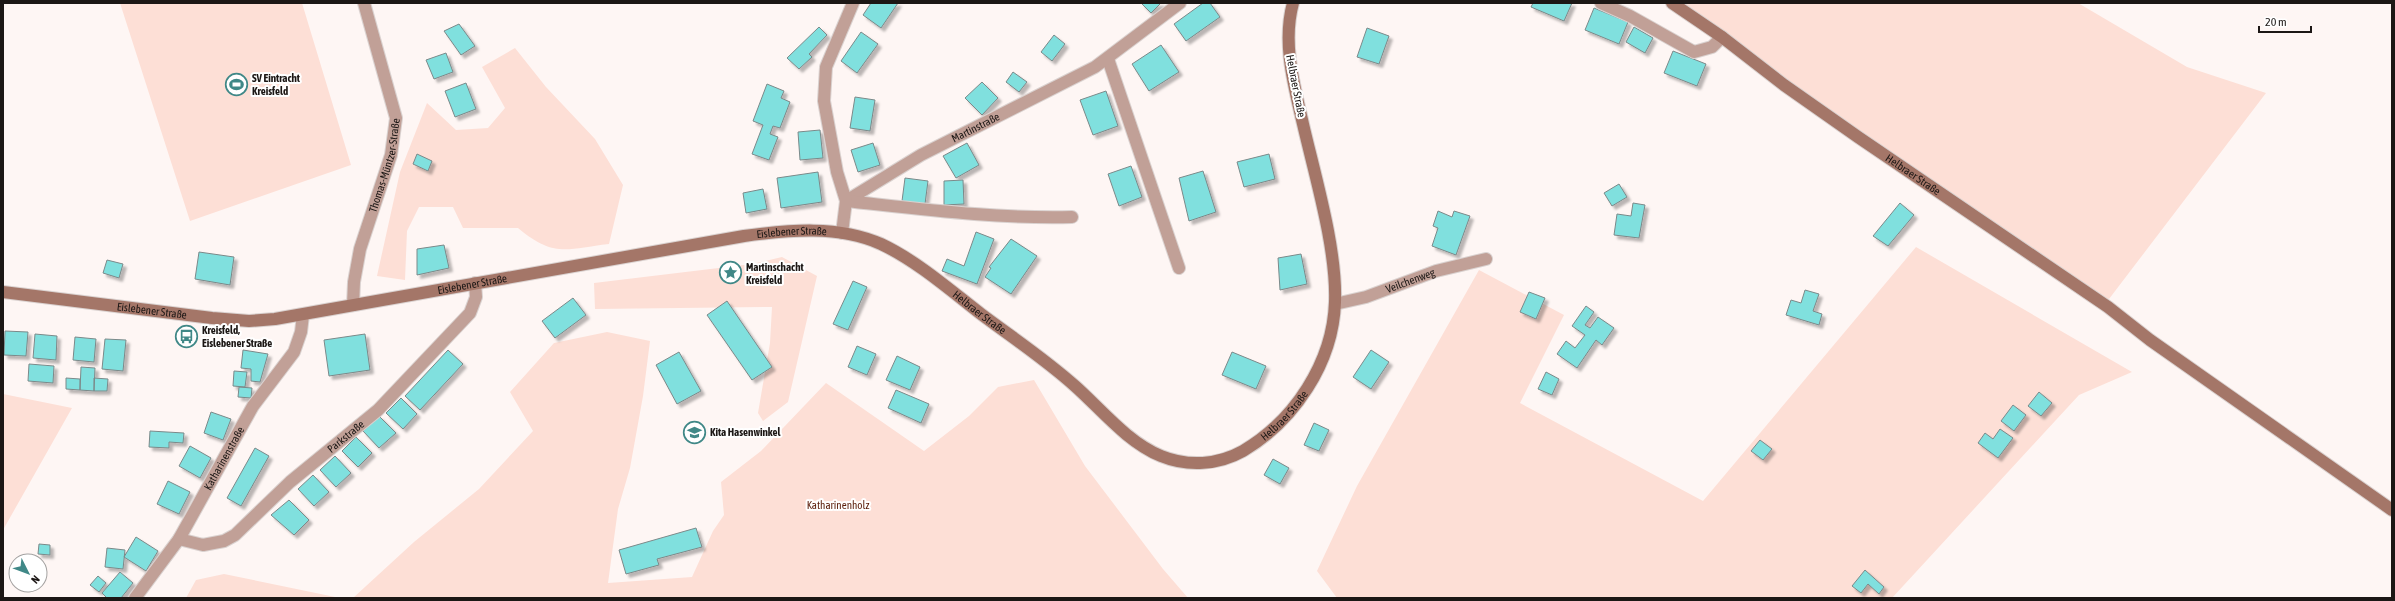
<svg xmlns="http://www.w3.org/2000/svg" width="2395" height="601" font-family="'Asap Condensed',sans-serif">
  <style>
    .green { fill: #fddfd6 }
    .building { fill: #80e0de; stroke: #7b8989; filter: url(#shadow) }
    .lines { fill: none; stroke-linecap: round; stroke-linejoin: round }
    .minor-casing { stroke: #dad2d0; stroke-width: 14 }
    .tertiary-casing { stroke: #dad2d0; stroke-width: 14 }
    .secondary-casing { stroke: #dad2d0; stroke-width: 14 }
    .minor { stroke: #c1a097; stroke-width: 12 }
    .tertiary { stroke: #c1a097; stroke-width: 12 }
    .secondary { stroke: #a47668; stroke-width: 12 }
    .labels { text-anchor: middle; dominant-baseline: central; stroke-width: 4; stroke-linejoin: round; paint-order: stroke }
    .poi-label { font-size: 11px; font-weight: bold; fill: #1c1715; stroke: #fff; text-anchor: start }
    .street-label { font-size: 11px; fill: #1c1715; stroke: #fff }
    .park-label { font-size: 11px; fill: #5a1b07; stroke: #fff }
  </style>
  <defs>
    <filter id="shadow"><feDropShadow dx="3.5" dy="3.5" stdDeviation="1" flood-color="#0004"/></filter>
  </defs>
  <rect width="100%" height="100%" fill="#fef6f4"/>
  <!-- green -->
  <path class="green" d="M 120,3 L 302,3 L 351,165 L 190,221 Z
    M 1672,3 L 2078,3 L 2187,67 L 2266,93 L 2109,299 L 2087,293 Z
    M 515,48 L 546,87 L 595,139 L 623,185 L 609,244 C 566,249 554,258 518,228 L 463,228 L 453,207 L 419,207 L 407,231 L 405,280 L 377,276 L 400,172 L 427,103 L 456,130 L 488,128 L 505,108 L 482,67 Z
    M 1916,247 L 2132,372 L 2079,395 L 1892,598 L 1337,598 L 1317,571 L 1357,486 L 1479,270 L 1564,315 L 1520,403 L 1703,501 Z
    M 782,257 L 817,276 L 788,402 L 763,421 L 758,413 L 770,343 L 772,307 L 595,309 L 594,283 L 752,264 Z
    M 607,332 L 650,341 L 643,396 L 630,468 L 618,509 L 608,583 L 692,577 L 713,531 L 724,515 L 721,482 L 761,451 L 826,383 L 924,451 L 969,416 L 998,387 L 1034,380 L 1085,466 L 1163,569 L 1188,598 L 353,598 L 414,542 L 479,489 L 533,431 L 510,392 L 554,343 Z
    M 3,394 L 72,408 L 3,530 Z
    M 224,574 L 340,598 L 186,598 L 196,580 Z"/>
  <!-- building -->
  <path class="building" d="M 871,3 L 898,3 L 881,28 L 863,15 Z
    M 1141,3 L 1161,3 L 1151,13 Z
    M 1203,3 L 1210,3 L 1220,17 L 1186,41 L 1174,24 Z
    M 1533,3 L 1572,3 L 1564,21 L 1531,7 Z
    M 1594,8 L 1628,22 L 1619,44 L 1585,30 Z
    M 459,24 L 475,46 L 461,55 L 444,31 Z
    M 819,27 L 827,35 L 809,54 L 812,57 L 799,69 L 787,58 Z
    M 1634,27 L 1653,38 L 1645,53 L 1626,42 Z
    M 1367,28 L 1389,36 L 1379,64 L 1357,57 Z
    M 861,32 L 878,44 L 857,73 L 841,61 Z
    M 1054,35 L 1065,44 L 1052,61 L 1041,52 Z
    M 1161,45 L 1179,72 L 1149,91 L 1132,64 Z
    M 1673,51 L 1706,64 L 1697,86 L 1664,73 Z
    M 446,53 L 453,72 L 434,79 L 426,60 Z
    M 1013,72 L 1027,82 L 1019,92 L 1006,82 Z
    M 982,82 L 998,98 L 982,115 L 965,98 Z
    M 466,83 L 476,109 L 455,117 L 445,91 Z
    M 767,84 L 784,91 L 781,98 L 790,102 L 780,128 L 773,126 L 770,134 L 778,137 L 769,160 L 752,154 L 763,125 L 753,121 Z
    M 1106,91 L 1118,126 L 1093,135 L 1080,100 Z
    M 855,97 L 875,100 L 870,131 L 850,128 Z
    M 820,130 L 823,158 L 800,160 L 798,132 Z
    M 873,143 L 880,165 L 858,172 L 851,150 Z
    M 967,143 L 979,165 L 956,178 L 943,156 Z
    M 417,154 L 432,161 L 428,171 L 413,164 Z
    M 1269,154 L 1275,179 L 1244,187 L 1237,162 Z
    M 1131,166 L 1142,197 L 1119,206 L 1108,174 Z
    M 1203,171 L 1216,212 L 1189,221 L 1179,178 Z
    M 818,172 L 822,202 L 781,208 L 777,178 Z
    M 905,178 L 928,181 L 925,204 L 902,201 Z
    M 963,180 L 964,204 L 944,205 L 944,181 Z
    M 1619,184 L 1627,197 L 1612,206 L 1604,193 Z
    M 763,189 L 767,209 L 746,213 L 743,193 Z
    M 1633,203 L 1645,205 L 1639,238 L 1614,235 L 1617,214 L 1631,216 Z
    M 1900,203 L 1914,215 L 1888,246 L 1873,236 Z
    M 1438,211 L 1452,217 L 1454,211 L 1470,216 L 1456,255 L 1432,246 L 1438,228 L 1433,226 Z
    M 976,232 L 994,239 L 977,284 L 942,271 L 947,259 L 964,266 Z
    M 1011,239 L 1037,256 L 1011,294 L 985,277 L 991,268 L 989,267 Z
    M 444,245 L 449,268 L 417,275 L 417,249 Z
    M 199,252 L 234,257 L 230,285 L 195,279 Z
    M 1301,254 L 1307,284 L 1280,290 L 1278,258 Z
    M 107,260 L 123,264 L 119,278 L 103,273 Z
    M 853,281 L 867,287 L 848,330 L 833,324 Z
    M 1805,290 L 1819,294 L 1813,311 L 1822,314 L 1819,325 L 1786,315 L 1791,300 L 1801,303 Z
    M 1529,292 L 1545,298 L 1536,319 L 1520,312 Z
    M 573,298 L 586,315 L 555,338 L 542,321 Z
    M 727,301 L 772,367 L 752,380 L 707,315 Z
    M 1586,306 L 1594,312 L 1585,325 L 1590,328 L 1598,317 L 1614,328 L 1602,345 L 1596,340 L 1577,368 L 1557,354 L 1566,341 L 1575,348 L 1585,335 L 1572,326 Z
    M 5,331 L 28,332 L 26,356 L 4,355 Z
    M 35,334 L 57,336 L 56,360 L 33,358 Z
    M 365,334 L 370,370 L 329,376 L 324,340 Z
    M 75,337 L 96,339 L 94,362 L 73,360 Z
    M 105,339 L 126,340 L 123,371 L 102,369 Z
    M 857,346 L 876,354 L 867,375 L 848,367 Z
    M 243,350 L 268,354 L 260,382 L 251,381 L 251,369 L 241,368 Z
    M 448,350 L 463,364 L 420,410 L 405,396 Z
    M 1371,350 L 1389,362 L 1371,389 L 1353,377 Z
    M 679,352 L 701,391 L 677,404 L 656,365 Z
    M 1232,352 L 1266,366 L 1256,389 L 1222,375 Z
    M 897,356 L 920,367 L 910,390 L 886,380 Z
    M 29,364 L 54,366 L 53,383 L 28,381 Z
    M 81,367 L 95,368 L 94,391 L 80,390 Z
    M 234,371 L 247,372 L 245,387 L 233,386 Z
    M 1546,372 L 1559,379 L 1552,395 L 1538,389 Z
    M 66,378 L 80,379 L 80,390 L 66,389 Z
    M 94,378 L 108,379 L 107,391 L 94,391 Z
    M 239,387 L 252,388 L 251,398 L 238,397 Z
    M 896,390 L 929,404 L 921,423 L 888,408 Z
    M 2039,392 L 2052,403 L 2041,416 L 2028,406 Z
    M 401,398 L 417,414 L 403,429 L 386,413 Z
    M 2013,405 L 2026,415 L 2014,431 L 2001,421 Z
    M 211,412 L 231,419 L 223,440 L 204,433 Z
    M 379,416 L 396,433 L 379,448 L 363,431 Z
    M 1314,423 L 1329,430 L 1319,451 L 1304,445 Z
    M 2000,429 L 2013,438 L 1998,458 L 1978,443 L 1985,433 L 1993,439 Z
    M 150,431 L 184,433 L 183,443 L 169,442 L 169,448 L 149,447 Z
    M 356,437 L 372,453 L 358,467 L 342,451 Z
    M 1760,440 L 1772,449 L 1763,460 L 1751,451 Z
    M 190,446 L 211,458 L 200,478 L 179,466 Z
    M 255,448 L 269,456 L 241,506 L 227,498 Z
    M 335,456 L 351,473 L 336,487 L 320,470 Z
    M 1273,459 L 1289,468 L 1280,484 L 1264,475 Z
    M 313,475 L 329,492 L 314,506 L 298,489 Z
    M 168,481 L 190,492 L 179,514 L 157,504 Z
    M 289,500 L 309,520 L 294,535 L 271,515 Z
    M 696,528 L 702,547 L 657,559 L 659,565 L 626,574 L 619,550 Z
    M 136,537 L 158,551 L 146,571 L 124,557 Z
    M 39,544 L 50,545 L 50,555 L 38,554 Z
    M 107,548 L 125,550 L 123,569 L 105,567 Z
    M 1865,570 L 1884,587 L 1879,594 L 1868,584 L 1861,593 L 1852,586 Z
    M 120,572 L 133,583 L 121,598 L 107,598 L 102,593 Z
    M 98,576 L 106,583 L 99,592 L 90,585 Z"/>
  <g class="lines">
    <defs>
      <g id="minor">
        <path d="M 1601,3 L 1630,16 L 1694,52 L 1712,47 L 1722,37"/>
        <path d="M 1108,59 L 1179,268"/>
        <path id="s1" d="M 846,201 L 921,155 L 1095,67 L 1180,3"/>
        <path d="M 846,201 C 921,209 997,219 1072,217"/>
        <path d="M 842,233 L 846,201 L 837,172 L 824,101 L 826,67 L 853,3"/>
        <path id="s2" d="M 1335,304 L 1366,297 L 1436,271 L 1486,259"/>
        <path id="s3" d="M 179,539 L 203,545 L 224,541 L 235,535 L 290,482 L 378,410 L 470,313 L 476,297 L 475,283"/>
        <path id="s4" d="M 135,598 L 179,539 L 253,406 L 294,352 L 301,332 L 303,315"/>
      </g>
      <g id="tertiary">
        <path id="s5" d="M 353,305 L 354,282 L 360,249 L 391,155 L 396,118 L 364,3"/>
      </g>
      <g id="secondary">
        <path id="s6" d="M 1672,3 L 1722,37 L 1784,85 L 1858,137 L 2108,307 L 2150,340 L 2392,510"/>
        <path id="s7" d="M 3,292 L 212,318 L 249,321 L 275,319 L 744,236 C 789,230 838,225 881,244 C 917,261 950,290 981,314 C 1013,338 1045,359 1075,386 C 1101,409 1127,442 1161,456 C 1188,467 1218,465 1243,451 C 1294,421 1333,363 1335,302 C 1337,249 1315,176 1303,124 C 1294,85 1282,43 1293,3"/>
      </g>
    </defs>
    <!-- minor casing -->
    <use href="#minor" class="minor-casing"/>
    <!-- tertiary casing -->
    <use href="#tertiary" class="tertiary-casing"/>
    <!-- secondary casing -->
    <use href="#secondary" class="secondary-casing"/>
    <!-- minor -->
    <use href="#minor" class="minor"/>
    <!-- tertiary -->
    <use href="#tertiary" class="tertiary"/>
    <!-- secondary -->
    <use href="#secondary" class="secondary"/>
  </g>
  <!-- icons -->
  <defs>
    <symbol id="stadium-ring" viewBox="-11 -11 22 22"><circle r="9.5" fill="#fff" stroke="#408887" stroke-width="1.5"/><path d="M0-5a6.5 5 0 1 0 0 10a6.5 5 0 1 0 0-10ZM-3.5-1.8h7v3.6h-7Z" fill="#408887"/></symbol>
    <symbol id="sight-ring" viewBox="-11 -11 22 22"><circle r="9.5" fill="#fff" stroke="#408887" stroke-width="1.5"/><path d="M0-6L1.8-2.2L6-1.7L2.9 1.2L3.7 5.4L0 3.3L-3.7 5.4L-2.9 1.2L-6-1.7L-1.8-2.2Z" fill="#408887"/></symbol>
    <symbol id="bus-ring" viewBox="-11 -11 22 22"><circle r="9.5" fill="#fff" stroke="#408887" stroke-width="1.5"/><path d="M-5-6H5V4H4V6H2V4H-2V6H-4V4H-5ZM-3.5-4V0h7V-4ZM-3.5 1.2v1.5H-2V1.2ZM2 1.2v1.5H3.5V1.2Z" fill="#408887"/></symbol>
    <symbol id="school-ring" viewBox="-11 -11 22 22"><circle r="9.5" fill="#fff" stroke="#408887" stroke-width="1.5"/><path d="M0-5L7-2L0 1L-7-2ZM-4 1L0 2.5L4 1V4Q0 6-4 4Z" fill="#408887"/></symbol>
  </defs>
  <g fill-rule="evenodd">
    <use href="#stadium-ring" x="224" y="72" width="25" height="25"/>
    <use href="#sight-ring" x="718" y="260" width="25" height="25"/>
    <use href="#bus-ring" x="174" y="324" width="25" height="25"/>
    <use href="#school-ring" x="682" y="420" width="25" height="25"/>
  </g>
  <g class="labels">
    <!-- poi labels -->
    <g class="poi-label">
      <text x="252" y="78">SV Eintracht<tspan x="252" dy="13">Kreisfeld</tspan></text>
      <text x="746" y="267">Martinschacht<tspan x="746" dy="13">Kreisfeld</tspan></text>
      <text x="202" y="330">Kreisfeld,<tspan x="202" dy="13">Eislebener Straße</tspan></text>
      <text x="710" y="432">Kita Hasenwinkel</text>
    </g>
    <!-- street labels -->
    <g class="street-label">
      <text transform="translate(1296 86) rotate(79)">Helbraer Straße</text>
      <text stroke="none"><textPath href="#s1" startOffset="149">Martinstraße</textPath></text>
      <text stroke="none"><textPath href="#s5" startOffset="144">Thomas-Müntzer-Straße</textPath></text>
      <text stroke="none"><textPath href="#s6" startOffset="296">Helbraer Straße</textPath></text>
      <text stroke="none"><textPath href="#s7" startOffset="798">Eislebener Straße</textPath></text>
      <text stroke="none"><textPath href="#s2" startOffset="79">Veilchenweg</textPath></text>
      <text stroke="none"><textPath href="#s7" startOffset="474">Eislebener Straße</textPath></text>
      <text stroke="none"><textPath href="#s7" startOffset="150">Eislebener Straße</textPath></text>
      <text stroke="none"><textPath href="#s7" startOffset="1009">Helbraer Straße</textPath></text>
      <text stroke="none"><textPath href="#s7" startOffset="1381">Helbraer Straße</textPath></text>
      <text stroke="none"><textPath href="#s3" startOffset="207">Parkstraße</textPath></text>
      <text stroke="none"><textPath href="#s4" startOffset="166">Katharinenstraße</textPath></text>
    </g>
    <!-- park labels -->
    <g class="park-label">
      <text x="838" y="505">Katharinenholz</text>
    </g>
  </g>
  <!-- border -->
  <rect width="2395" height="601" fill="none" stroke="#1c1715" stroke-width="8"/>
  <!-- north arrow -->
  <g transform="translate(28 573) rotate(132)"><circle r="19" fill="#ffffff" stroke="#a4a2a1"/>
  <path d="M0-3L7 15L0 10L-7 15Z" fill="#408887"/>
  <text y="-6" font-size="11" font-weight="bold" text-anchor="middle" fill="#1c1715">N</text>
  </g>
  <!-- scale -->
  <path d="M2259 26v6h52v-6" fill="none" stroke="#1c1715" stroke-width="2"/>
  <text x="2265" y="26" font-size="12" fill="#1c1715" stroke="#ffffff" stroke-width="3" paint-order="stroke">20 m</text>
</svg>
